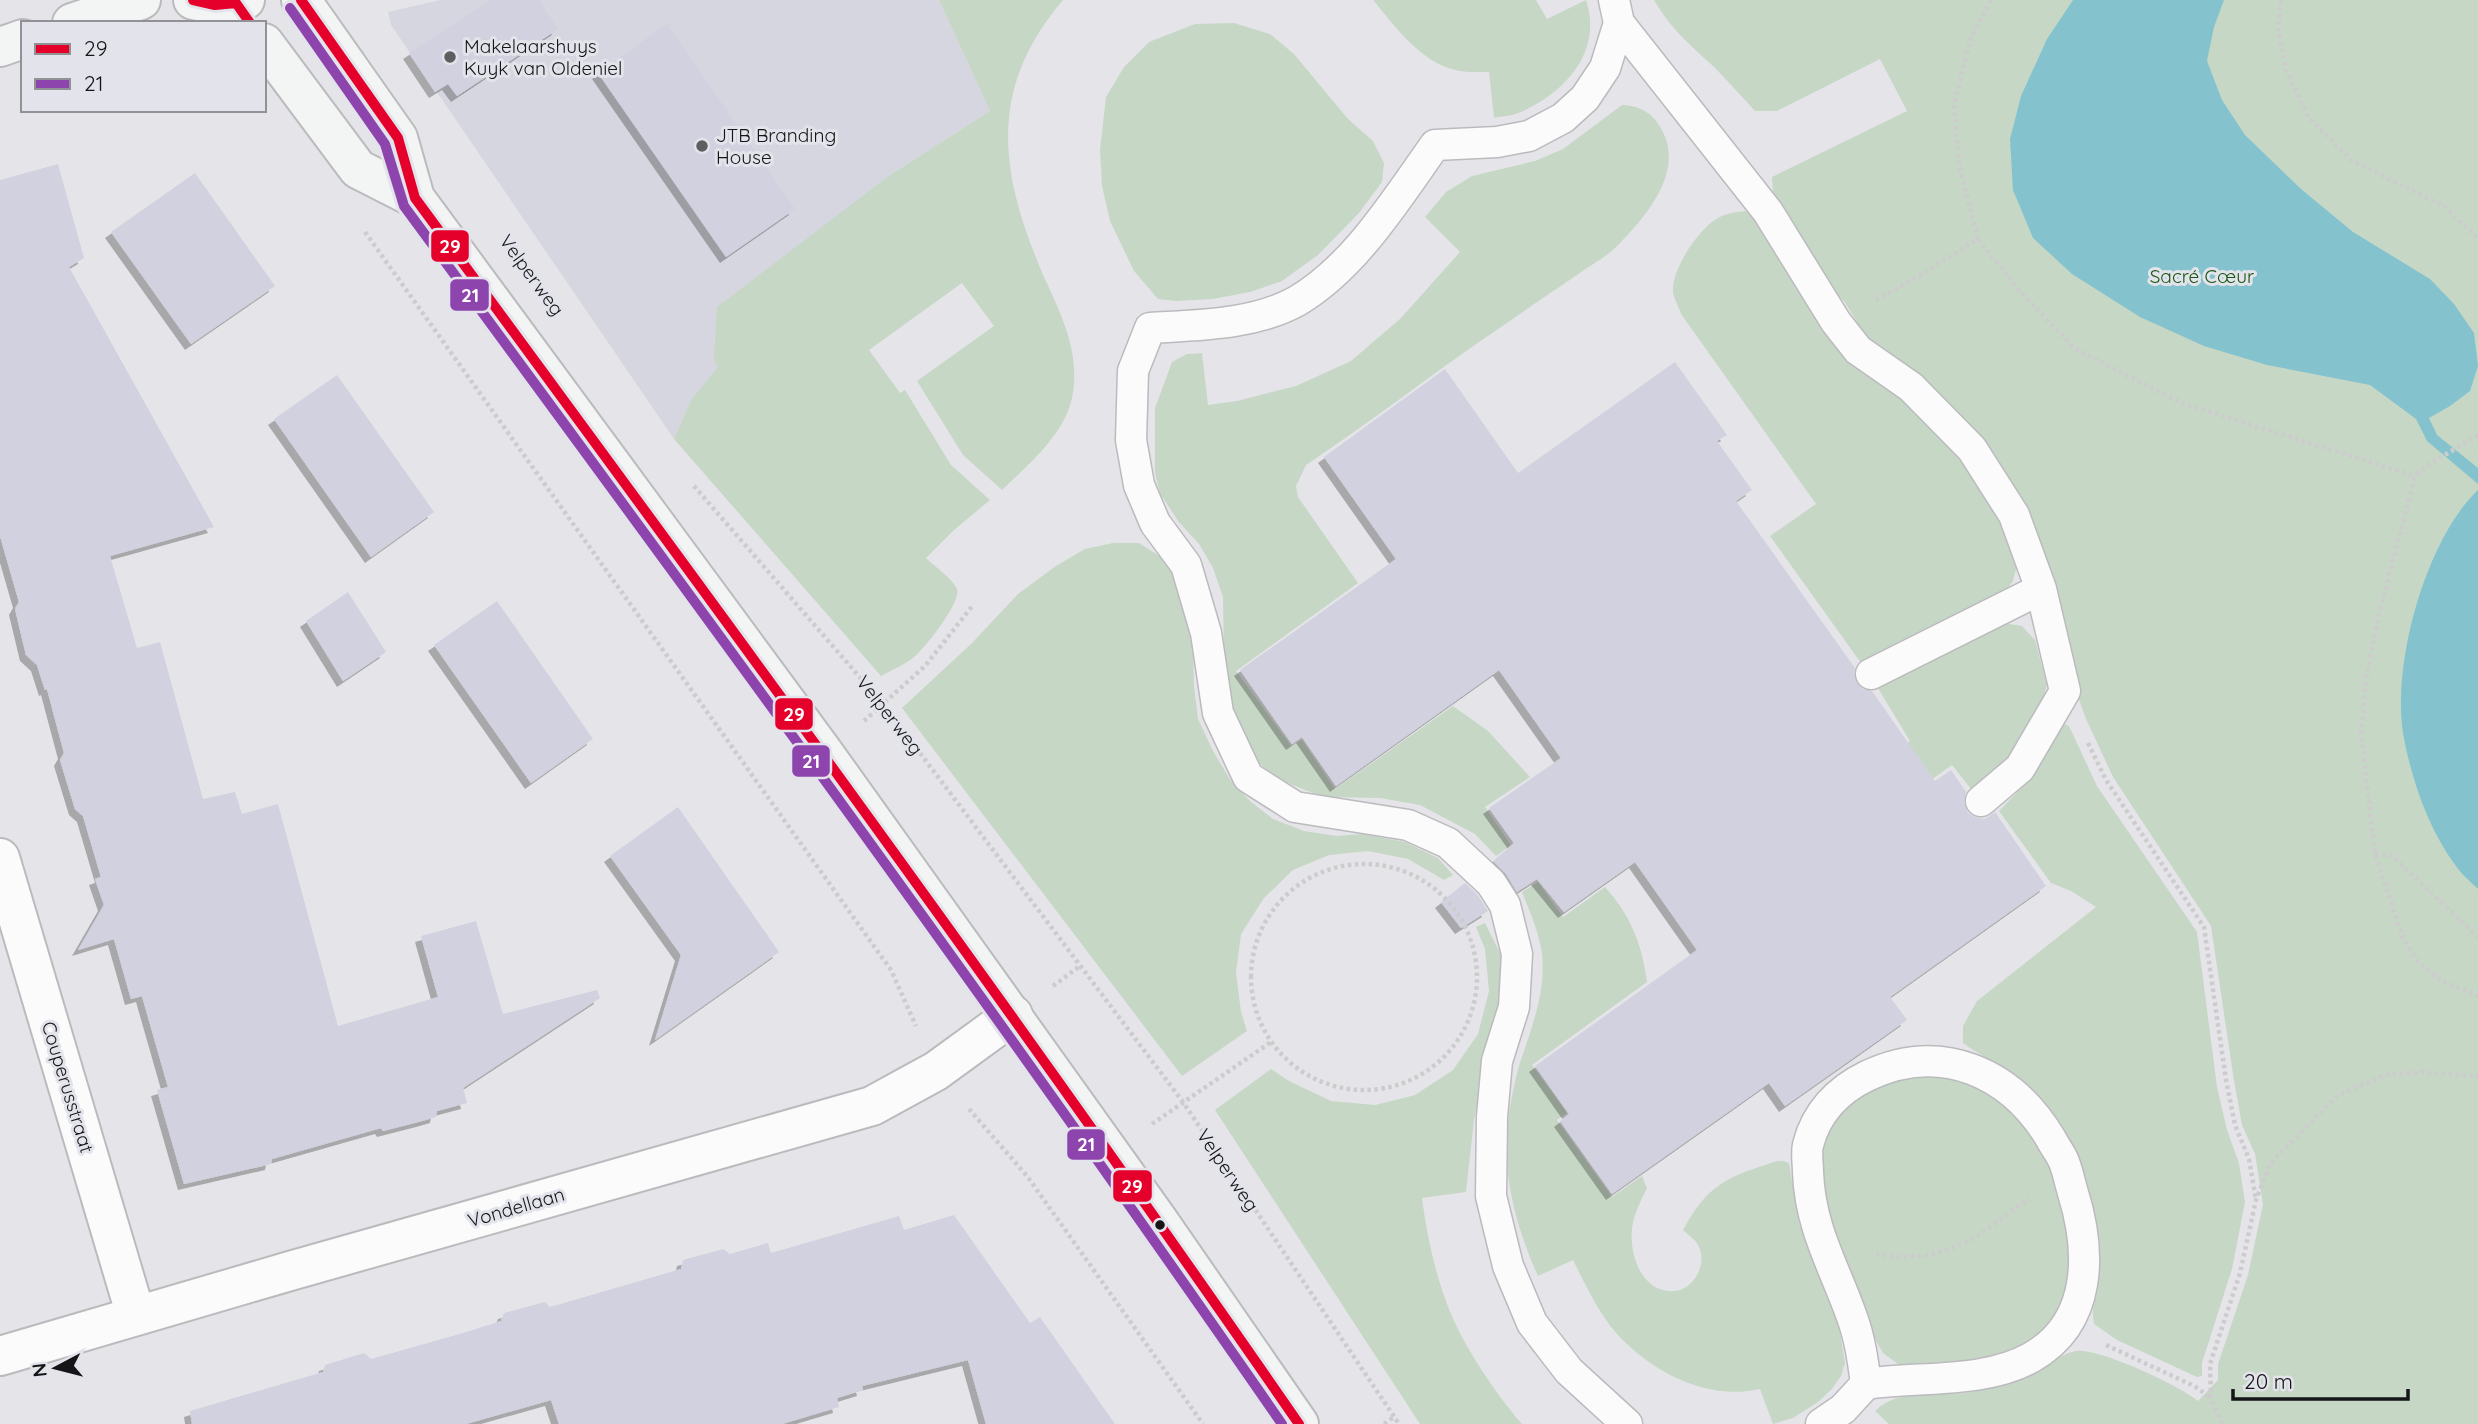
<svg xmlns="http://www.w3.org/2000/svg" width="2478" height="1424" font-family="Quicksand,sans-serif">
  <style>
    .built { fill: #d6d6e0 }
    .green { fill: #c6d7c6 }
    .water { fill: #84c3ce }
    .building { fill: #d1d1df; filter: url(#shadow) }
    .lines { fill: none; stroke-linecap: round; stroke-linejoin: round }
    .lane-casing { stroke: #bbbbbe; stroke-width: 33 }
    .street-casing { stroke: #bbbbbe; stroke-width: 42 }
    .secondary-casing { stroke: #bbbbbe; stroke-width: 42 }
    .path { stroke: #cccccd; stroke-width: 4.5; stroke-dasharray: 3.5 3.5; stroke-linecap: butt }
    .lane { stroke: #fbfbfc; stroke-width: 30 }
    .street { stroke: #fbfbfc; stroke-width: 38 }
    .secondary { stroke: #f2f5f4; stroke-width: 38 }
    .bus-1-casing { stroke: #e3e4eb; stroke-width: 16 }
    .bus-2-casing { stroke: #e3e4eb; stroke-width: 16 }
    .bus-1 { stroke: #e4002b; stroke-width: 10 }
    .bus-2 { stroke: #8e44ad; stroke-width: 10 }
    .poi-dot { fill: #5e5e60; stroke: #e3e4eb; stroke-width: 2.5 }
    .bus-dot { fill: #151517; stroke: #e3e4eb; stroke-width: 2.5 }
    .labels { text-anchor: middle; dominant-baseline: central; stroke-width: 6; stroke-linejoin: round; paint-order: stroke }
    .poi-label { font-size: 19px; fill: #151517; stroke: #e3e4eb; text-anchor: start }
    .street-label { font-size: 19px; fill: #151517; stroke: #e3e4eb }
    .park-label { font-size: 19px; fill: #195611; stroke: #e3e4eb }
    .line-badge { stroke: #e3e4eb; stroke-width: 2.5 }
    .badge-label { font-size: 19px; text-anchor: middle; font-weight: bold; fill: #fff }
  </style>
  <defs>
    <filter id="shadow"><feDropShadow dx="-6" dy="6" stdDeviation="0" flood-color="#0004"/></filter>
  </defs>
  <rect width="100%" height="100%" fill="#e5e5e9"/>
  <!-- built -->
  <path class="built" d="M 440,0 L 939,0 L 990,111 L 890,175 L 691,400 L 674,439 L 391,25 L 388,12 Z"/>
  <!-- green -->
  <path class="green" d="M 939,0 L 1063,0 C 986,90 1000,175 1044,277 C 1062,316 1081,354 1072,398 C 1064,435 1028,465 1002,490 L 963,455 L 917,381 L 994,326 L 962,283 L 869,350 L 900,393 L 905,390 L 951,465 L 990,500 L 954,530 L 926,558 C 935,567 952,578 957,589 C 962,601 925,648 914,657 C 905,665 891,670 881,676 L 674,439 L 691,400 L 718,367 L 714,360 L 717,307 L 890,175 L 990,111 Z
    M 1373,0 L 1536,0 L 1547,19 L 1586,0 C 1603,51 1566,92 1521,112 C 1513,116 1503,116 1494,118 L 1489,72 C 1476,72 1464,73 1451,69 C 1418,59 1394,25 1373,0 Z
    M 1654,0 L 2478,0 L 2478,1424 L 1889,1424 L 1875,1411 C 1901,1386 1939,1398 1972,1392 C 1985,1389 2001,1387 2014,1382 C 2030,1376 2061,1353 2076,1351 C 2097,1347 2181,1386 2198,1401 L 2218,1380 L 2218,1364 L 2248,1275 L 2263,1204 L 2255,1154 L 2242,1125 L 2234,1081 L 2211,926 L 2113,777 L 2086,719 L 2067,666 L 2023,509 L 1863,343 L 1854,324 L 1857,322 L 1844,301 L 1830,288 L 1774,206 L 1772,177 L 1907,111 L 1880,59 L 1777,111 L 1755,111 C 1741,96 1727,80 1713,66 C 1689,44 1671,29 1654,0 Z
    M 1234,23 L 1270,34 L 1294,54 L 1348,119 L 1373,141 L 1384,163 L 1382,182 L 1359,213 L 1318,255 L 1282,281 L 1250,292 L 1213,299 L 1176,301 L 1158,299 L 1134,271 L 1110,221 L 1102,186 L 1100,150 L 1106,97 L 1124,67 L 1149,42 L 1195,24 Z
    M 1622,105 C 1642,106 1654,114 1663,132 C 1684,174 1644,219 1616,247 C 1605,258 1589,266 1577,275 C 1550,293 1524,311 1498,329 C 1433,373 1371,422 1306,465 L 1296,486 L 1298,497 L 1358,583 L 1236,671 L 1291,746 L 1302,740 L 1335,789 L 1453,706 L 1488,731 L 1530,777 L 1485,807 L 1511,845 L 1496,856 L 1475,834 L 1420,805 L 1380,798 L 1323,797 L 1280,780 L 1260,764 L 1243,739 L 1229,706 L 1224,663 L 1223,597 L 1213,568 L 1199,544 L 1178,521 L 1160,493 L 1155,473 L 1155,408 L 1172,362 L 1187,354 L 1202,353 L 1208,405 L 1237,401 L 1296,386 L 1351,361 L 1401,318 L 1460,252 L 1425,217 L 1446,192 L 1472,176 L 1535,161 L 1563,149 Z
    M 1746,211 L 1756,222 L 1825,328 L 1905,396 L 1967,457 L 2004,516 L 2018,561 L 2013,581 L 2003,595 L 1990,605 L 1861,663 L 1770,536 L 1816,504 L 1681,314 C 1679,307 1674,299 1673,292 C 1671,270 1699,228 1718,218 C 1727,213 1736,212 1746,211 Z
    M 1113,543 L 1139,543 L 1161,557 L 1175,573 L 1193,642 L 1194,686 L 1198,719 L 1213,751 L 1231,781 L 1251,802 L 1273,819 L 1304,831 L 1337,836 L 1362,834 L 1405,842 L 1438,858 L 1453,875 L 1444,880 L 1408,859 L 1368,851 L 1329,855 L 1293,870 L 1264,898 L 1241,934 L 1236,973 L 1241,1012 L 1247,1031 L 1182,1076 L 902,708 L 972,643 L 1018,594 L 1056,566 L 1085,549 Z
    M 2003,623 L 2022,626 L 2035,640 L 2047,685 L 2040,710 L 2011,759 L 1971,789 L 1952,765 L 1849,839 L 1823,803 L 1910,741 L 1876,685 Z
    M 2061,723 L 2069,726 L 2097,786 L 2197,932 L 2217,1087 L 2227,1130 L 2239,1163 L 2245,1202 L 2232,1269 L 2202,1363 L 2202,1376 L 2197,1377 L 2117,1340 L 2094,1324 C 2089,1296 2101,1268 2099,1240 C 2093,1180 2066,1120 2021,1080 C 2005,1065 1981,1057 1963,1043 L 1963,1026 L 1977,1001 L 2096,907 L 2071,891 L 2051,883 L 1999,811 L 2027,782 L 2053,730 Z
    M 1538,882 L 1563,917 L 1605,887 C 1631,916 1642,944 1647,982 L 1532,1065 L 1567,1113 L 1557,1120 L 1612,1197 L 1642,1176 L 1647,1188 C 1641,1200 1634,1214 1632,1228 C 1629,1255 1642,1294 1675,1291 C 1695,1289 1708,1262 1698,1245 C 1695,1239 1688,1235 1683,1230 C 1704,1192 1720,1179 1762,1166 C 1771,1163 1780,1158 1789,1163 L 1799,1223 L 1839,1326 L 1845,1363 L 1841,1376 L 1832,1389 L 1818,1402 L 1793,1418 L 1773,1424 L 1760,1389 C 1708,1401 1653,1373 1618,1335 C 1599,1314 1586,1286 1573,1260 L 1538,1276 C 1518,1232 1503,1180 1507,1131 C 1509,1111 1515,1076 1522,1057 C 1533,1024 1546,990 1542,953 C 1539,933 1530,912 1522,892 Z
    M 1485,923 L 1501,955 L 1502,1002 L 1486,1057 L 1474,1120 L 1466,1192 L 1422,1198 C 1427,1237 1436,1278 1451,1314 C 1466,1350 1497,1395 1522,1424 L 1420,1424 L 1215,1110 L 1271,1069 L 1289,1081 L 1331,1101 L 1375,1105 L 1415,1095 L 1453,1070 L 1478,1034 L 1489,991 L 1485,949 L 1476,927 Z
    M 1927,1076 L 1954,1078 L 1980,1085 L 2005,1102 L 2028,1126 L 2051,1165 L 2067,1218 L 2071,1267 L 2068,1290 L 2056,1315 L 2039,1334 L 2025,1346 L 2001,1357 L 1974,1362 L 1916,1365 L 1898,1364 L 1883,1353 L 1872,1334 L 1826,1217 L 1819,1148 L 1829,1119 L 1853,1096 L 1889,1081 Z"/>
  <!-- water -->
  <path class="water" d="M 2073,0 L 2224,0 L 2214,27 L 2207,61 L 2222,100 L 2245,135 L 2301,189 L 2353,232 L 2430,279 L 2454,304 L 2474,333 L 2478,366 L 2470,391 L 2450,406 L 2429,418 L 2437,435 L 2478,468 L 2478,484 L 2427,441 L 2416,419 L 2370,385 L 2267,365 L 2204,346 L 2140,317 L 2072,274 L 2033,238 L 2013,190 L 2010,139 L 2021,96 L 2047,39 Z
    M 2478,490 L 2478,889 C 2471,882 2462,875 2456,866 C 2428,829 2411,778 2403,733 C 2392,662 2426,539 2478,490 Z"/>
  <!-- building -->
  <path class="building" d="M 491,0 L 539,0 L 558,29 L 457,96 L 448,84 L 435,92 L 409,53 Z
    M 667,24 L 795,209 L 726,257 L 598,73 Z
    M 58,164 L 84,258 L 69,267 L 214,527 L 110,556 L 137,648 L 160,642 L 203,799 L 235,792 L 242,814 L 278,804 L 338,1026 L 438,997 L 421,936 L 476,921 L 503,1014 L 597,990 L 600,998 L 463,1088 L 467,1103 L 437,1111 L 436,1117 L 422,1121 L 383,1131 L 381,1128 L 272,1159 L 271,1164 L 184,1184 L 157,1090 L 168,1087 L 142,996 L 131,999 L 114,939 L 78,950 L 104,905 L 95,879 L 101,877 L 83,816 L 75,809 L 60,760 L 64,753 L 47,689 L 45,690 L 37,665 L 26,655 L 15,609 L 19,602 L 0,536 L 0,180 Z
    M 195,173 L 275,286 L 191,344 L 111,232 Z
    M 1675,362 L 1727,435 L 1717,441 L 1752,490 L 1736,501 L 1855,668 L 1854,674 L 1856,682 L 1862,689 L 1872,691 L 1935,781 L 1951,770 L 1966,792 L 1964,803 L 1968,813 L 1974,817 L 1985,819 L 1995,812 L 2046,886 L 1890,997 L 1907,1020 L 1785,1106 L 1769,1083 L 1612,1194 L 1560,1121 L 1569,1114 L 1535,1066 L 1697,950 L 1635,862 L 1564,912 L 1537,879 L 1517,892 L 1506,874 L 1493,861 L 1514,843 L 1489,808 L 1561,758 L 1499,670 L 1336,786 L 1302,737 L 1292,744 L 1240,670 L 1396,559 L 1324,457 L 1445,369 L 1518,473 Z
    M 337,375 L 434,512 L 371,557 L 274,419 Z
    M 348,592 L 386,652 L 343,681 L 306,621 Z
    M 497,601 L 593,739 L 531,783 L 434,645 Z
    M 678,807 L 779,952 L 655,1040 L 681,955 L 610,856 Z
    M 1465,883 L 1477,894 L 1488,911 L 1461,928 L 1441,902 Z
    M 954,1215 L 1030,1323 L 1040,1317 L 1115,1424 L 986,1424 L 968,1360 L 862,1386 L 863,1390 L 837,1398 L 839,1407 L 782,1424 L 559,1424 L 551,1400 L 466,1424 L 192,1424 L 190,1411 L 323,1372 L 325,1365 L 364,1353 L 371,1359 L 463,1333 L 501,1321 L 504,1313 L 545,1302 L 550,1307 L 643,1280 L 681,1269 L 683,1260 L 723,1249 L 730,1254 L 768,1243 L 771,1253 L 899,1216 L 904,1230 Z"/>
  <g class="lines">
    <defs>
      <path id="lane" d="M 1614,0 L 1619,23 L 1605,68 L 1585,98 L 1563,118 L 1529,136 L 1497,142 L 1435,145 C 1397,198 1355,267 1297,301 C 1254,325 1198,325 1150,328 L 1133,371 L 1131,440 L 1139,485 L 1155,523 L 1186,565 L 1206,633 L 1218,713 L 1248,777 L 1295,807 L 1408,825 L 1448,843 L 1491,883 L 1505,905 L 1517,954 L 1514,1007 L 1497,1061 L 1492,1117 L 1491,1196 L 1508,1266 L 1532,1323 L 1569,1371 L 1627,1424
        M 1619,23 L 1768,212 L 1836,322 L 1858,350 L 1911,387 L 1972,449 L 2014,515 L 2041,589 L 2065,691 L 2020,768 L 1981,801
        M 1871,674 L 2041,589
        M 1821,1424 L 1843,1409 L 1866,1384 C 1918,1376 1985,1384 2032,1357 C 2093,1322 2091,1251 2073,1193 C 2070,1183 2068,1172 2064,1162 C 2061,1154 2055,1147 2051,1139 C 2011,1072 1941,1041 1867,1076 C 1838,1090 1816,1113 1808,1145 C 1806,1153 1808,1163 1808,1172 C 1810,1228 1834,1266 1852,1317 C 1860,1339 1863,1361 1866,1384"/>
      <path id="street" d="M 0,858 L 136,1316
        M 0,1356 L 290,1271 L 872,1106 L 936,1071 L 1013,1015"/>
      <path id="secondary" d="M 193,0 C 211,4 227,6 245,0
        M 301,0 L 398,138 L 415,198 L 821,749 L 1158,1220 L 1299,1424
        M 72,23 L 141,0
        M 264,43 L 358,169 L 415,198
        M 0,47 L 23,39"/>
    </defs>
    <!-- lane casing -->
    <use href="#lane" class="lane-casing"/>
    <!-- street casing -->
    <use href="#street" class="street-casing"/>
    <!-- secondary casing -->
    <use href="#secondary" class="secondary-casing"/>
    <!-- path -->
    <path class="path" d="M 2281,0 L 2278,29 L 2286,70 L 2308,117 L 2351,160 L 2445,207 L 2478,239
      M 365,232 L 891,970 L 916,1026
      M 1978,239 L 1959,165 L 1954,105 L 1971,38 L 1991,0
      M 1876,300 L 1922,274 L 1978,239 L 2018,289 L 2074,348 L 2181,403 L 2415,476
      M 2478,435 L 2428,465 L 2415,476 L 2379,614 L 2367,674 L 2361,732 L 2375,854 L 2402,936 L 2417,960 L 2440,980 L 2478,996
      M 694,486 L 883,704 L 1183,1102 L 1399,1424
      M 864,721 L 925,666 L 973,605
      M 2088,743 L 2106,780 L 2204,927 L 2226,1080 L 2235,1125 L 2249,1159 L 2256,1200
      M 2375,854 L 2392,856 L 2478,937
      M1251 977a113 113 0 1 1 226 0a113 113 0 1 1-226 0Z
      M 1053,986 L 1080,966
      M 969,1109 L 1027,1176 L 1203,1424
      M 1152,1124 L 1271,1042
      M 1876,1254 L 1895,1257 L 1925,1256 L 1946,1250 L 1972,1240 L 2029,1199
      M 2106,1345 L 2194,1386 L 2210,1397
      M 1384,1424 L 1394,1417
      M 2222,1424 L 2211,1398 L 2210,1364 L 2240,1273 L 2256,1200 L 2270,1164 L 2337,1096 L 2385,1075 L 2422,1072 L 2478,1076"/>
    <!-- lane -->
    <use href="#lane" class="lane"/>
    <!-- street -->
    <use href="#street" class="street"/>
    <!-- secondary -->
    <use href="#secondary" class="secondary"/>
    <defs>
      <path id="bus-1" d="M 193,0 L 215,5 L 236,3 L 250,23
        M 301,0 L 398,138 L 415,198 C 714,604 1012,1009 1299,1424"/>
      <path id="bus-2" d="M 290,8 L 385,144 L 404,206 C 701,609 997,1012 1282,1424"/>
    </defs>
    <!-- bus-1 casing -->
    <use href="#bus-1" class="bus-1-casing"/>
    <!-- bus-2 casing -->
    <use href="#bus-2" class="bus-2-casing"/>
    <!-- bus-1 -->
    <use href="#bus-1" class="bus-1"/>
    <!-- bus-2 -->
    <use href="#bus-2" class="bus-2"/>
  </g>
  <!-- markers -->
  <g class="poi-dot">
    <circle cx="450" cy="57" r="7"/>
    <circle cx="702" cy="146" r="7"/>
  </g>
  <circle class="bus-dot" cx="1160" cy="1225" r="6"/>
  <g class="labels">
    <!-- poi labels -->
    <g class="poi-label">
      <text x="464" y="46">Makelaarshuys<tspan x="464" dy="22">Kuyk van Oldeniel</tspan></text>
      <text x="716" y="135">JTB Branding<tspan x="716" dy="22">House</tspan></text>
    </g>
    <!-- street labels -->
    <g class="street-label">
      <text transform="translate(532 275) rotate(54)">Velperweg</text>
      <text transform="translate(890 715) rotate(52)">Velperweg</text>
      <text transform="translate(68 1087) rotate(73)">Couperusstraat</text>
      <text transform="translate(1228 1170) rotate(56)">Velperweg</text>
      <text transform="translate(516 1207) rotate(-16)">Vondellaan</text>
    </g>
    <!-- park labels -->
    <g class="park-label">
      <text x="2202" y="276">Sacré Cœur</text>
    </g>
  </g>
  <g class="line-badge">
    <rect x="430" y="229" width="40" height="34" rx="7" fill="#e4002b"/>
    <rect x="449" y="278" width="41" height="34" rx="7" fill="#8e44ad"/>
    <rect x="774" y="697" width="40" height="34" rx="7" fill="#e4002b"/>
    <rect x="791" y="744" width="40" height="34" rx="7" fill="#8e44ad"/>
    <rect x="1066" y="1128" width="40" height="33" rx="7" fill="#8e44ad"/>
    <rect x="1112" y="1169" width="41" height="34" rx="7" fill="#e4002b"/>
  </g>
  <g class="badge-label">
    <text x="450" y="253">29</text>
    <text x="470" y="302">21</text>
    <text x="794" y="721">29</text>
    <text x="811" y="768">21</text>
    <text x="1086" y="1151">21</text>
    <text x="1132" y="1193">29</text>
  </g>
  <!-- legend -->
  <rect x="21" y="21" width="245" height="91" fill="#e3e4eb" stroke="#919196" stroke-width="2"/>
  <rect x="35" y="44" width="35" height="10" fill="#e4002b" stroke="#919196" stroke-width="2"/>
  <text x="84" y="56" font-size="21" fill="#151517">29</text>
  <rect x="35" y="79" width="35" height="10" fill="#8e44ad" stroke="#919196" stroke-width="2"/>
  <text x="84" y="91" font-size="21" fill="#151517">21</text>
  <!-- north arrow -->
  <g transform="translate(56 1368) rotate(263)" stroke="#e3e4eb" stroke-width="5" paint-order="stroke">
  <path d="M0-5L12 26L0 18L-12 26Z" fill="#151517"/>
  <text y="-10" font-size="19" font-weight="bold" text-anchor="middle" fill="#151517">N</text>
  </g>
  <!-- scale -->
  <path d="M2233 1389v10h175v-10" fill="none" stroke="#151517" stroke-width="3.5"/>
  <text x="2244" y="1389" font-size="21" fill="#151517" stroke="#e3e4eb" stroke-width="5" paint-order="stroke">20 m</text>
</svg>
